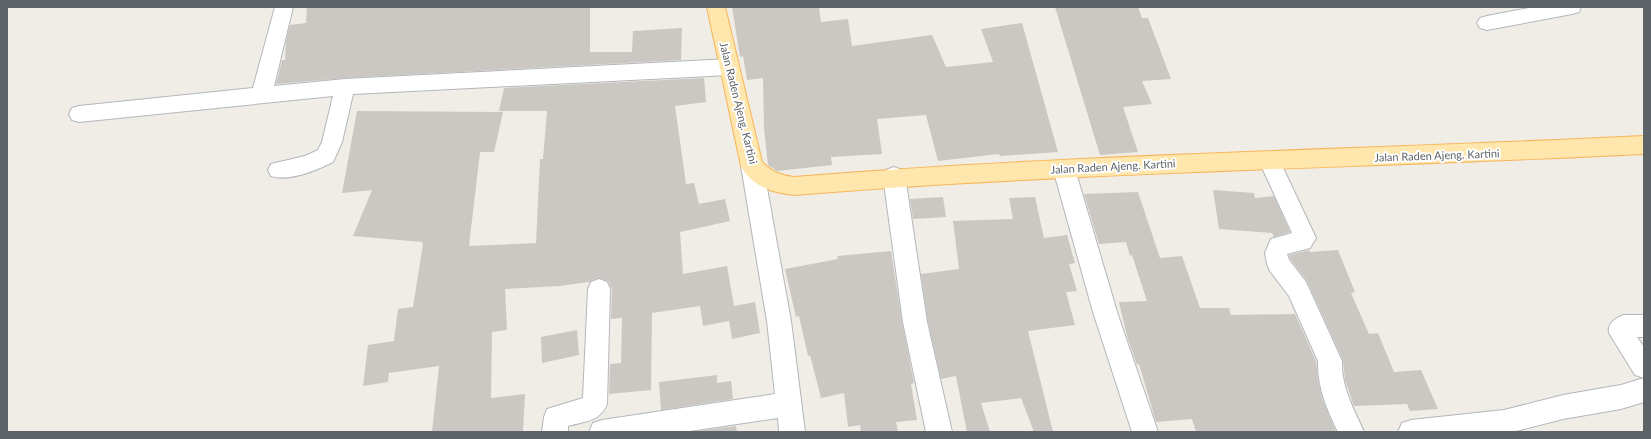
<svg xmlns="http://www.w3.org/2000/svg" width="1651" height="439" font-family="Lato,sans-serif">
  <style>
    .building { fill: #cbc7c2 }
    .lines { fill: none; stroke-linecap: round; stroke-linejoin: round }
    .minor-casing { stroke: #b3b7bb; stroke-width: 2 }
    .major-casing { stroke: #f7b458; stroke-width: 2 }
    .minor { fill: #fff; fill-rule: evenodd }
    .major { fill: #ffe6ac; fill-rule: evenodd }
    .labels { text-anchor: middle; dominant-baseline: central; stroke-width: 4; stroke-linejoin: round; paint-order: stroke }
    .street-label { font-size: 11px; fill: #5d6367; stroke: #fff }
  </style>
  <rect width="100%" height="100%" fill="#f0ece6"/>
  <!-- building -->
  <path class="building" d="M 307,7 L 590,7 L 590,52 L 632,52 L 633,31 L 682,28 L 681,60 L 345,78 L 276,84 L 282,60 L 285,60 L 286,41 L 290,25 L 306,23 Z
    M 732,7 L 819,7 L 821,22 L 848,19 L 852,46 L 932,35 L 946,67 L 993,62 L 981,29 L 1022,23 L 1058,152 L 1000,156 L 999,154 L 938,161 L 926,115 L 877,119 L 882,154 L 831,157 L 832,165 L 777,171 L 768,165 L 764,129 L 763,78 L 747,80 L 743,56 L 740,57 Z
    M 1055,7 L 1138,7 L 1142,18 L 1148,18 L 1171,79 L 1142,81 L 1152,104 L 1123,107 L 1138,152 L 1100,155 Z
    M 704,78 L 706,102 L 675,106 L 686,184 L 694,183 L 699,204 L 725,199 L 730,221 L 680,232 L 683,274 L 727,266 L 734,306 L 755,302 L 760,333 L 732,339 L 729,321 L 703,326 L 700,306 L 652,313 L 651,390 L 609,394 L 610,364 L 621,363 L 622,318 L 611,319 L 612,289 L 608,281 L 598,278 L 589,282 L 560,286 L 505,289 L 507,330 L 492,332 L 491,398 L 525,394 L 523,432 L 432,432 L 439,366 L 389,373 L 388,382 L 363,386 L 368,345 L 394,341 L 398,309 L 413,307 L 423,244 L 422,242 L 353,236 L 372,190 L 342,193 L 357,111 L 503,112 L 494,152 L 480,152 L 469,246 L 536,243 L 540,159 L 543,159 L 547,111 L 499,111 L 504,88 Z
    M 1213,190 L 1254,193 L 1255,198 L 1274,196 L 1290,232 L 1274,237 L 1272,233 L 1219,229 Z
    M 1138,192 L 1160,258 L 1182,256 L 1200,308 L 1229,308 L 1231,315 L 1295,314 L 1316,361 L 1318,380 L 1322,398 L 1336,432 L 1196,432 L 1192,419 L 1156,422 L 1139,364 L 1137,365 L 1127,336 L 1119,302 L 1147,301 L 1132,255 L 1130,256 L 1126,242 L 1099,244 L 1084,194 Z
    M 943,197 L 946,217 L 913,219 L 910,199 Z
    M 1035,197 L 1044,238 L 1067,235 L 1075,263 L 1069,264 L 1077,291 L 1066,292 L 1075,325 L 1028,331 L 1053,432 L 1034,432 L 1021,398 L 981,403 L 990,432 L 967,432 L 956,376 L 941,379 L 928,322 L 921,274 L 959,269 L 953,221 L 1013,219 L 1009,198 Z
    M 1309,250 L 1310,252 L 1338,250 L 1355,292 L 1351,293 L 1369,334 L 1378,333 L 1394,372 L 1421,370 L 1438,409 L 1410,411 L 1407,404 L 1354,406 L 1345,380 L 1343,360 L 1307,281 L 1290,259 L 1289,255 Z
    M 891,251 L 902,322 L 914,383 L 911,384 L 917,420 L 896,422 L 898,432 L 861,432 L 860,425 L 848,427 L 844,393 L 821,398 L 810,355 L 808,356 L 799,316 L 796,317 L 785,269 L 838,259 L 837,256 Z
    M 577,330 L 579,355 L 542,363 L 541,337 Z
    M 717,375 L 717,383 L 731,381 L 733,399 L 661,410 L 659,382 Z
    M 736,426 L 737,432 L 697,432 L 697,431 Z"/>
  <g class="lines">
    <defs>
      <path id="minor" d="M 275,7 L 293,7 L 274,86 L 345,79 L 729,59 L 736,62 L 739,67 L 736,72 L 729,75 L 353,94 L 342,142 L 333,162 C 317,170 289,182 271,176 L 268,170 L 271,164 L 305,156 L 318,150 L 322,142 L 333,96 L 79,122 L 72,120 L 69,114 L 72,108 L 79,106 L 253,88 Z
        M 1534,7 L 1581,7 L 1579,12 L 1572,14 L 1487,30 L 1480,28 L 1477,23 L 1480,18 L 1487,16 Z
        M 1270,152 L 1277,155 L 1316,238 L 1310,248 L 1287,254 L 1289,260 L 1306,282 L 1342,361 C 1341,387 1354,409 1364,432 L 1338,432 C 1327,410 1317,386 1318,361 L 1289,296 L 1270,271 L 1267,264 L 1265,253 L 1271,239 L 1292,233 L 1259,161 L 1263,155 Z
        M 752,157 L 760,160 L 763,166 L 791,321 L 805,432 L 779,432 L 778,418 L 683,432 L 589,432 L 593,423 L 602,420 L 775,394 L 767,321 L 741,166 L 744,160 Z
        M 1064,160 L 1072,163 L 1075,169 L 1117,312 L 1158,432 L 1132,432 L 1093,312 L 1053,169 L 1056,163 Z
        M 894,167 L 902,170 L 905,176 L 927,322 L 952,432 L 926,432 L 903,322 L 883,176 L 886,170 Z
        M 599,279 L 607,282 L 610,289 L 607,404 C 600,422 585,421 568,426 L 568,432 L 542,432 L 544,417 L 547,409 L 583,398 L 588,289 L 591,282 Z
        M 1624,315 L 1644,315 L 1644,337 L 1637,337 L 1644,347 L 1644,378 L 1635,375 L 1609,333 C 1607,323 1616,318 1624,315 Z
        M 1644,378 L 1644,402 L 1621,409 L 1563,419 L 1512,432 L 1398,432 L 1402,423 L 1411,420 L 1504,410 L 1563,395 L 1621,385 Z"/>
      <path id="major" d="M 707,7 L 725,7 L 762,162 C 772,172 780,175 794,177 C 1077,154 1361,150 1644,136 L 1644,154 C 1361,168 1077,172 794,195 C 773,193 751,186 741,166 Z"/>
    </defs>
    <!-- minor casing -->
    <use href="#minor" class="minor-casing"/>
    <!-- major casing -->
    <use href="#major" class="major-casing"/>
    <!-- minor -->
    <use href="#minor" class="minor"/>
    <!-- major -->
    <use href="#major" class="major"/>
  </g>
  <g class="labels">
    <!-- street labels -->
    <g class="street-label">
      <text transform="translate(739 103) rotate(76)">Jalan Raden Ajeng. Kartini</text>
      <text transform="translate(1437 155) rotate(-2)">Jalan Raden Ajeng. Kartini</text>
      <text transform="translate(1113 166) rotate(-3)">Jalan Raden Ajeng. Kartini</text>
    </g>
  </g>
  <!-- border -->
  <rect width="1651" height="439" fill="none" stroke="#5d6367" stroke-width="16"/>
</svg>
